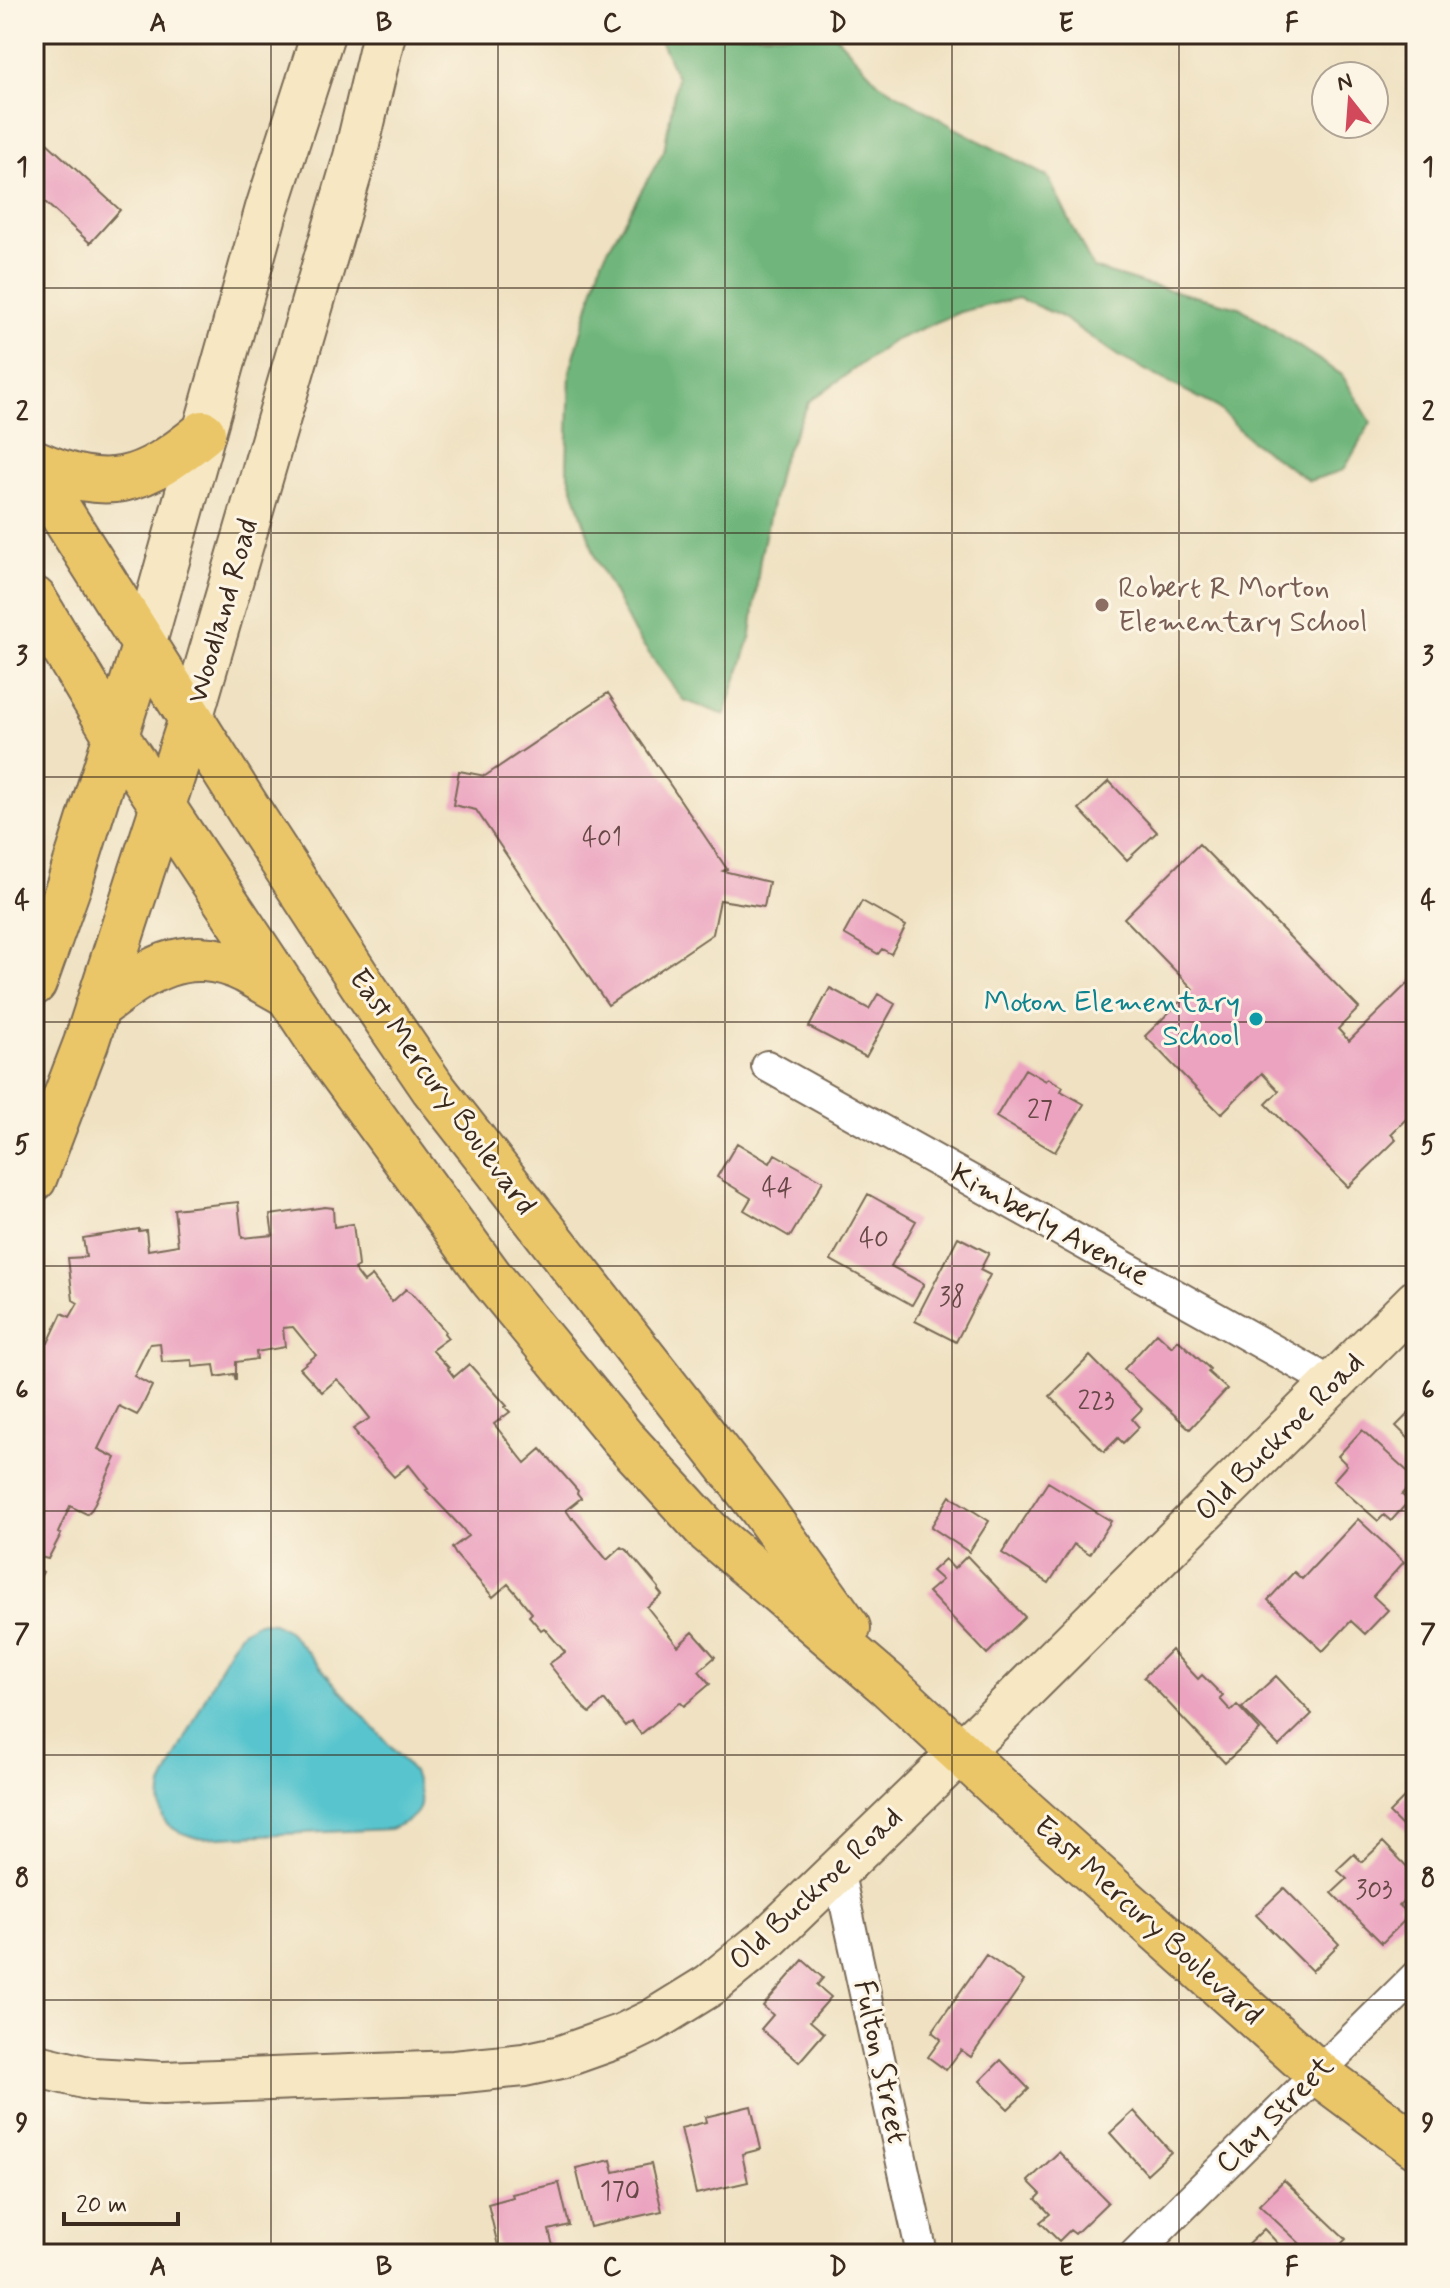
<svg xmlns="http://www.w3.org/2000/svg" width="1450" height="2288" font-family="Mynerve,sans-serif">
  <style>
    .forest { fill: #6fb67b; stroke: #55704c; stroke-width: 2 }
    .water { fill: #58c5ce; stroke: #4a7876; stroke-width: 2 }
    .building { fill: #eba3bf }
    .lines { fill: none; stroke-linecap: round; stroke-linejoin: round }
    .street-casing { stroke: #7a6a57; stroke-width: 34 }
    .secondary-casing { stroke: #7a6a57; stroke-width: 46 }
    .primary-casing { stroke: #7a6a57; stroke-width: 48 }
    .street { stroke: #fff; stroke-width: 30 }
    .secondary { stroke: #f7e8c3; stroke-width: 42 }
    .primary { stroke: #ebc669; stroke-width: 44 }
    .grid { fill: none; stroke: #3b2a1e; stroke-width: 2; stroke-opacity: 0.55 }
    .education-dot { fill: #8d6e63; stroke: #fcf5e5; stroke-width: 3 }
    .culture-dot { fill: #0f9aa8; stroke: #fcf5e5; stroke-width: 3 }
    .labels { text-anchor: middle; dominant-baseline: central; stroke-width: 6; stroke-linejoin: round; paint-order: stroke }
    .number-label { font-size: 26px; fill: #674846 }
    .education-label { font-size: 30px; fill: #785e54; stroke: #fcf5e5; text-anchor: start }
    .street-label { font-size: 30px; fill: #3b2a1e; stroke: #fcf5e5 }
    .culture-label { font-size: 30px; fill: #0d838f; stroke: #fcf5e5; text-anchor: end }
    .neatline { fill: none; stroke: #3b2a1e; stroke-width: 3 }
    .grid-label { font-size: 26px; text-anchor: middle; font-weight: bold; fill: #3b2a1e }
  </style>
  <rect width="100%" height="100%" fill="#fcf5e5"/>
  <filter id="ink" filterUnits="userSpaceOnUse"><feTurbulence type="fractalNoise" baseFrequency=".0125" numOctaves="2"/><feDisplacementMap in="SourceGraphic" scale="16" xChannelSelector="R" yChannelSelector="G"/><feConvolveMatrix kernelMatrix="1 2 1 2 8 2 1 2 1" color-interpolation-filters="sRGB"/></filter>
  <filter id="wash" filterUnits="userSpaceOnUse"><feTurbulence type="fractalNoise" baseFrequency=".006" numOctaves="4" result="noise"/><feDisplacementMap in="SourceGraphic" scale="32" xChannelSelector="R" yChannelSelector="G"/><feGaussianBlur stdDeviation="1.8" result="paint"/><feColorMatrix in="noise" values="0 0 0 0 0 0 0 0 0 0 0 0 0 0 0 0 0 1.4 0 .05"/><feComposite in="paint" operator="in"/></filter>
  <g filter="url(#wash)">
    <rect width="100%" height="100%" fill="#efe1c1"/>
    <!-- forest -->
    <path class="forest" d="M 657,34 L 834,34 L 879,83 L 955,128 L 1048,177 L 1093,268 L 1145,284 L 1239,307 L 1342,375 L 1371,422 L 1344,470 L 1309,481 L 1250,440 L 1217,407 L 1118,356 L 1060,316 L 1018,298 L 960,312 L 893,341 L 809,402 L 781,462 L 760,559 L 751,635 L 725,715 L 683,700 L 635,634 L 596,559 L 567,469 L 570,371 L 602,260 L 664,151 L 677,77 Z"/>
    <!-- water -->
    <path class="water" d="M 258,1622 L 274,1623 L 289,1632 L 413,1772 C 426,1806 424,1815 390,1829 L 197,1838 C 165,1828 156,1821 162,1786 L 230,1647 L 242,1631 Z"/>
    <g id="blocks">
      <!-- building -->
      <path class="building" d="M 34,131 L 120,210 L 90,243 L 34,192 Z
        M 608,693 L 727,869 L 723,871 L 769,882 L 764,907 L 720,900 L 713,934 L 608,1005 L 476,810 L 453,805 L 459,771 L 485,776 Z
        M 1109,781 L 1157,832 L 1127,860 L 1079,809 Z
        M 1199,844 L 1359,1008 L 1338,1029 L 1349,1041 L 1416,975 L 1416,1109 L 1391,1134 L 1396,1140 L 1348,1187 L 1266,1104 L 1279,1091 L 1262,1073 L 1221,1114 L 1145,1036 L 1193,989 L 1124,918 Z
        M 862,901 L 906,926 L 891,954 L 882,949 L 878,954 L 844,934 Z
        M 830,988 L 869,1009 L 878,994 L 895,1004 L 866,1057 L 809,1027 Z
        M 1025,1069 L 1046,1081 L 1048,1078 L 1063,1087 L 1061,1091 L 1084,1104 L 1055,1152 L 996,1117 Z
        M 737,1143 L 770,1163 L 775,1154 L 823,1181 L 790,1237 L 744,1210 L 751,1198 L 717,1177 Z
        M 868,1194 L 916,1221 L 891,1266 L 924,1284 L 912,1305 L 831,1260 Z
        M 238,1202 L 242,1238 L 273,1235 L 270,1215 L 325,1207 L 333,1208 L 334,1227 L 353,1224 L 358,1266 L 354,1269 L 364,1282 L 372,1276 L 392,1302 L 406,1289 L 412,1293 L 445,1331 L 444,1333 L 448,1338 L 432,1350 L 449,1368 L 448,1369 L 454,1377 L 469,1364 L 507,1406 L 505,1407 L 510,1412 L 494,1424 L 525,1463 L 541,1449 L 578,1491 L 577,1493 L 581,1498 L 566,1510 L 572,1519 L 573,1518 L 607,1560 L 621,1547 L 628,1551 L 659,1588 L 658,1590 L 662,1595 L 647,1607 L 678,1646 L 693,1632 L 715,1657 L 699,1671 L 710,1684 L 684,1706 L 680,1702 L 641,1734 L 631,1721 L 625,1726 L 604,1700 L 590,1713 L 584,1708 L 549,1664 L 565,1652 L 544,1628 L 541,1630 L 529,1616 L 532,1613 L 515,1592 L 508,1584 L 493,1597 L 456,1555 L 452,1548 L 468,1536 L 462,1528 L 426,1490 L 428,1489 L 409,1465 L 394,1477 L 357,1436 L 358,1435 L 353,1429 L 370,1418 L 345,1387 L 337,1379 L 322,1392 L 300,1368 L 316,1355 L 293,1327 L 283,1328 L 285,1347 L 256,1352 L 257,1359 L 236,1362 L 236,1381 L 234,1374 L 216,1377 L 214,1365 L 193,1367 L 192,1360 L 162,1362 L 160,1343 L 150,1344 L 134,1376 L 152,1386 L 141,1409 L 137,1415 L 119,1406 L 98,1449 L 116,1458 L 113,1464 L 92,1509 L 87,1514 L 70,1506 L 58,1533 L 61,1534 L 48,1559 L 40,1557 L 34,1567 L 43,1572 L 34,1589 L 34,1337 L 48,1343 L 62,1313 L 70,1317 L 78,1303 L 73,1300 L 68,1258 L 86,1257 L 83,1238 L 139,1229 L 139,1231 L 146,1230 L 148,1250 L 178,1245 L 174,1209 Z
        M 958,1237 L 989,1253 L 980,1270 L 990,1275 L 956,1342 L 915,1321 Z
        M 1157,1333 L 1172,1347 L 1178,1340 L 1210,1369 L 1208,1372 L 1227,1389 L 1190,1429 L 1124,1369 Z
        M 1090,1356 L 1142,1409 L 1132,1419 L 1139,1427 L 1123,1443 L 1118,1438 L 1104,1452 L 1050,1396 Z
        M 1416,1406 L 1416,1446 L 1396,1426 Z
        M 1362,1430 L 1416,1479 L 1402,1495 L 1409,1501 L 1391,1521 L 1384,1515 L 1378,1521 L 1333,1481 L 1347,1465 L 1338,1456 Z
        M 1048,1482 L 1111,1521 L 1090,1554 L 1074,1544 L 1049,1583 L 1002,1553 Z
        M 950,1496 L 989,1521 L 969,1552 L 931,1527 Z
        M 1358,1519 L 1404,1562 L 1373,1596 L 1388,1610 L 1365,1634 L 1351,1621 L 1323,1651 L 1268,1600 L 1294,1572 L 1302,1579 Z
        M 967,1556 L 1025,1617 L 987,1654 L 928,1592 L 942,1580 L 932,1571 L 945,1559 L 954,1569 Z
        M 1171,1650 L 1198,1679 L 1202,1675 L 1223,1696 L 1220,1699 L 1231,1711 L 1237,1705 L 1260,1730 L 1225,1763 L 1144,1677 Z
        M 1276,1676 L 1312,1714 L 1279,1746 L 1242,1708 Z
        M 1416,1786 L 1416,1840 L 1389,1813 Z
        M 1383,1842 L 1416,1876 L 1416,1889 L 1399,1905 L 1410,1915 L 1382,1943 L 1332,1893 L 1347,1879 L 1337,1870 L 1354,1854 L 1362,1862 Z
        M 1284,1888 L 1339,1944 L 1312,1971 L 1256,1915 Z
        M 986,1955 L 1024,1981 L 971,2057 L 961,2050 L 946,2070 L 928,2057 L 941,2039 L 932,2032 Z
        M 803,1960 L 823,1978 L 817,1985 L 831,1997 L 810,2021 L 824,2033 L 799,2062 L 761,2029 L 773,2015 L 763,2006 Z
        M 1001,2060 L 1029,2089 L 1008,2109 L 980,2081 Z
        M 751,2106 L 761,2149 L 742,2154 L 748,2182 L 696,2194 L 681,2128 L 706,2122 L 705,2117 Z
        M 1134,2111 L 1171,2152 L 1147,2174 L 1110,2133 Z
        M 1059,2152 L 1108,2202 L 1075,2234 L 1070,2230 L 1059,2241 L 1040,2222 L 1050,2214 L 1036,2199 L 1041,2194 L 1028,2181 Z
        M 611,2160 L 614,2172 L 651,2164 L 662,2211 L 590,2227 L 576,2168 Z
        M 1284,2180 L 1346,2239 L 1331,2254 L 1311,2254 L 1259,2205 Z
        M 559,2183 L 569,2225 L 549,2230 L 555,2254 L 500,2254 L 488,2204 L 513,2197 L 512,2194 Z
        M 1264,2229 L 1288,2254 L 1238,2254 Z"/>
    </g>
  </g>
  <g filter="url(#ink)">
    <use href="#blocks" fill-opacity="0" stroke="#7a6a57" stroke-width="2"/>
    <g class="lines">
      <defs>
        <path id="street" d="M 767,1066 L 1334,1384
          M 838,1870 L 922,2254
          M 1135,2254 L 1416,1976"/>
        <path id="secondary" d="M 144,646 L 267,208 L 323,34
          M 191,719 L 355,157 L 384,34
          M 34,2065 L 92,2079 L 163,2083 L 454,2072 L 524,2065 L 561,2057 L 623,2035 L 652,2021 L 710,1985 L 769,1937 L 996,1718 L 1416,1301"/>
        <path id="primary" d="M 34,462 C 109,495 142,483 203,433
          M 34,470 L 250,812 L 362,984 L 433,1088 L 762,1509 L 848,1628
          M 34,599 L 116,736 L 324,1049 L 492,1279 L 622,1437 L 708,1531 L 889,1686 L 999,1788 L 1318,2073 L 1416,2146
          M 34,983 L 69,885 L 144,646
          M 97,1008 C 144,972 185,941 246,971 C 259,978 272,986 285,993
          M 34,1179 L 86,1043 L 191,719"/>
      </defs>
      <!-- street casing -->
      <use href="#street" class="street-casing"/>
      <!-- secondary casing -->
      <use href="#secondary" class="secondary-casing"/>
      <!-- primary casing -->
      <use href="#primary" class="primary-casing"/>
      <!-- street -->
      <use href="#street" class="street"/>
      <!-- secondary -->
      <use href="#secondary" class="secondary"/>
      <!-- primary -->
      <use href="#primary" class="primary"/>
    </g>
  </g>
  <!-- grid -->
  <path class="grid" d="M 271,34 L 271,2254M 498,34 L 498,2254M 725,34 L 725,2254M 952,34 L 952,2254M 1179,34 L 1179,2254M 34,288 L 1416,288M 34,533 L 1416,533M 34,777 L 1416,777M 34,1022 L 1416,1022M 34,1266 L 1416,1266M 34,1511 L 1416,1511M 34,1755 L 1416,1755M 34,2000 L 1416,2000"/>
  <!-- markers -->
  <circle class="education-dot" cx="1102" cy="605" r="8"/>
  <circle class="culture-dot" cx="1256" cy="1019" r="8"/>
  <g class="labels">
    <!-- number labels -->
    <g class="number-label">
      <text x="602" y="839">401</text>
      <text x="1040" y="1111">27</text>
      <text x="777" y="1189">44</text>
      <text x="874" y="1240">40</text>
      <text x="952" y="1298">38</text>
      <text x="1096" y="1402">223</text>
      <text x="1374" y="1891">303</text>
      <text x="620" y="2192">170</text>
    </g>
    <!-- education labels -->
    <g class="education-label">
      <text x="1118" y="588">Robert R Morton<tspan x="1118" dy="34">Elementary School</tspan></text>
    </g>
    <!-- street labels -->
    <g class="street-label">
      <text transform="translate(223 611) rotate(-74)">Woodland Road</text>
      <text transform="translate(442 1092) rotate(54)">East Mercury Boulevard</text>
      <text transform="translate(1050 1225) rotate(29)">Kimberly Avenue</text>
      <text transform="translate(1280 1437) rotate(-45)">Old Buckroe Road</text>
      <text transform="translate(816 1889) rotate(-43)">Old Buckroe Road</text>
      <text transform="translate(1148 1921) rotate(42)">East Mercury Boulevard</text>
      <text transform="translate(880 2062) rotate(78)">Fulton Street</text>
      <text transform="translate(1275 2115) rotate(-45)">Clay Street</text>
    </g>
    <!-- culture labels -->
    <g class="culture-label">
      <text x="1240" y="1002">Moton Elementary<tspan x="1240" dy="34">School</tspan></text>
    </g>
  </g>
  <!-- margin -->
  <rect width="1450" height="2288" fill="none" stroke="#fcf5e5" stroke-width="88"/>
  <!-- north arrow -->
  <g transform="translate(1350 100) rotate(343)"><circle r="38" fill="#fcf5e5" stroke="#afa495" stroke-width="2"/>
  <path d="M0-6L14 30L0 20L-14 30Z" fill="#d1495b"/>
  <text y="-12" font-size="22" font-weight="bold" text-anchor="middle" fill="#3b2a1e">N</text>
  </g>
  <!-- scale -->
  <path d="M64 2212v12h114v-12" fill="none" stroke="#3b2a1e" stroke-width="4"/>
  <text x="76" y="2212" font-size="24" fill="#3b2a1e" stroke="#fcf5e5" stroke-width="6" paint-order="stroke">20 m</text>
  <rect x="44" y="44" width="1362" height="2200" class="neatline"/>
  <g class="grid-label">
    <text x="158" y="31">A</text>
    <text x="384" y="31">B</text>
    <text x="612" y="31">C</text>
    <text x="838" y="31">D</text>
    <text x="1066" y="31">E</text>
    <text x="1292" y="31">F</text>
    <text x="22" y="175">1</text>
    <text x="1428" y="175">1</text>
    <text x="22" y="420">2</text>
    <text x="1428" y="420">2</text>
    <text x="22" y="664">3</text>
    <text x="1428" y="664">3</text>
    <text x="22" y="909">4</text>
    <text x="1428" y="909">4</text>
    <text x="22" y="1153">5</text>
    <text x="1428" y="1153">5</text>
    <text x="22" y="1398">6</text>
    <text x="1428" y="1398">6</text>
    <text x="22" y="1642">7</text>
    <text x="1428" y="1642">7</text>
    <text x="22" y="1886">8</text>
    <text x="1428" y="1886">8</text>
    <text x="22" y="2131">9</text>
    <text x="1428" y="2131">9</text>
    <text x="158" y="2275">A</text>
    <text x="384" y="2275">B</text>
    <text x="612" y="2275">C</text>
    <text x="838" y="2275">D</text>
    <text x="1066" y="2275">E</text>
    <text x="1292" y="2275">F</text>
  </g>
</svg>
